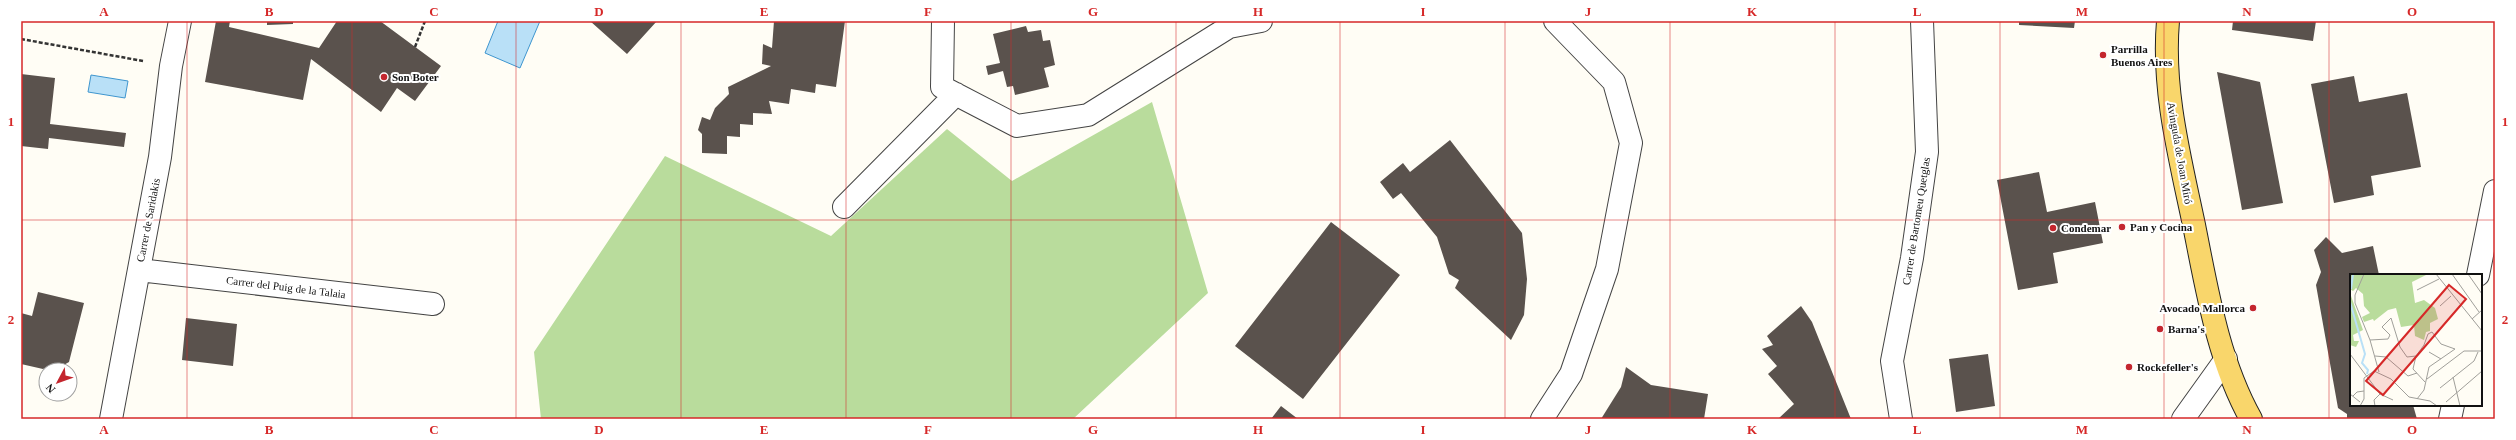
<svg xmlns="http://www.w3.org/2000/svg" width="2516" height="440" font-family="'Times New Roman',serif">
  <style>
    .forest { fill: #b9dc9c }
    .water { fill: #b9e0f7; stroke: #3f96cf }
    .building { fill: #5a524d }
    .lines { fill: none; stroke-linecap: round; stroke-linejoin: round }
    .minor-casing { stroke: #444; stroke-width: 24 }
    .major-casing { stroke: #222; stroke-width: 24 }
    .path { stroke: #333; stroke-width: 2.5; stroke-dasharray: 4 2; stroke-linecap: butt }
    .minor { stroke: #fff; stroke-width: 22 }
    .major { stroke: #f9d66b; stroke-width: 22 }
    .grid { fill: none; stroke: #d62828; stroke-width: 1; stroke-opacity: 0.55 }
    .poi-dot { fill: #c4262e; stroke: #fff; stroke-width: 1.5 }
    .labels { text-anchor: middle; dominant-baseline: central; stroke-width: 4; stroke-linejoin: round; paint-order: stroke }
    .poi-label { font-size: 11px; font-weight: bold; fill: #111; stroke: #fff; text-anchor: start }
    .street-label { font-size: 11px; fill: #111; stroke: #fff }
    .inset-river { fill: none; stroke: #b9e0f7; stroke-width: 2 }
    .inset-road { fill: none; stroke: #a09f9a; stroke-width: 1 }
    .view { fill: #d62828; fill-opacity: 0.15; stroke: #d62828; stroke-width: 2 }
    .inset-edge { fill: none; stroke: #111; stroke-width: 2 }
    .neatline { fill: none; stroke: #d62828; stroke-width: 1.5 }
    .grid-label { font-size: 13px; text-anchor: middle; font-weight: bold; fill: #d62828 }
  </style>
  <rect width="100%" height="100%" fill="#fffdf5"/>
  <!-- forest -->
  <path class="forest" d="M 1152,102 L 1208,293 L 1073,419 L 541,419 L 534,352 L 665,156 L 831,236 L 947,129 L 1012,181 Z"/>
  <!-- water -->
  <path class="water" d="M 498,21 L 540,21 L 520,68 L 485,53 Z
    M 91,75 L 128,81 L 125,98 L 88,92 Z"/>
  <!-- building -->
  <path class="building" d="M 216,21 L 230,21 L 229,27 L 319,48 L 337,21 L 380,21 L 441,66 L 415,101 L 397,88 L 381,112 L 311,59 L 303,100 L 205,82 Z
    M 267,21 L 293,21 L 293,24 L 267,25 Z
    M 590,21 L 657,21 L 627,54 Z
    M 774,21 L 845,21 L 836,87 L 816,84 L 815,93 L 791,89 L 789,104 L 769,101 L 772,114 L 753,113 L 753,125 L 740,124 L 740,137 L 727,136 L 727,154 L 702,153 L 702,134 L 698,130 L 702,117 L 710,120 L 715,108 L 729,94 L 728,87 L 771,66 L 762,64 L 763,44 L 772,48 Z
    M 2019,21 L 2075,21 L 2074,28 L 2019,25 Z
    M 2233,21 L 2316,21 L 2313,41 L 2232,30 Z
    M 1026,26 L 1028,32 L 1041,30 L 1043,41 L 1050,40 L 1055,65 L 1044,68 L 1049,87 L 1015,95 L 1013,86 L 1007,87 L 1003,71 L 988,75 L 986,66 L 1000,63 L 993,34 Z
    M 2217,72 L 2260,82 L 2283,203 L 2242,210 Z
    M 21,74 L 55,78 L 50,124 L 126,133 L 124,147 L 49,138 L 48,149 L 21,146 Z
    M 2354,76 L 2359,102 L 2407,93 L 2421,167 L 2371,176 L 2374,195 L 2334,203 L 2311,84 Z
    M 1450,140 L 1522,233 L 1527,279 L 1524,315 L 1511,340 L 1455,288 L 1459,280 L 1449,274 L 1437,237 L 1401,193 L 1393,199 L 1380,182 L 1403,163 L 1410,172 Z
    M 2039,172 L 2047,212 L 2095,202 L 2103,243 L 2053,253 L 2058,283 L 2018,290 L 1997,180 Z
    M 1331,222 L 1400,275 L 1303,399 L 1235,346 Z
    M 2326,237 L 2342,253 L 2373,246 L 2379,275 L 2351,275 L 2351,405 L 2413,405 L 2417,419 L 2347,419 L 2347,414 L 2338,408 L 2316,285 L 2321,272 L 2314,250 Z
    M 38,292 L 84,303 L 69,362 L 55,370 L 52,364 L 43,369 L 21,364 L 21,313 L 32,316 Z
    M 1801,306 L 1812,322 L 1851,419 L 1778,419 L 1794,404 L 1768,374 L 1777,366 L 1762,349 L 1773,345 L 1767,336 Z
    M 186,318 L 237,324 L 233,366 L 182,360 Z
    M 1988,354 L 1995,406 L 1956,412 L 1949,359 Z
    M 1626,367 L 1651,385 L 1708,394 L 1704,419 L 1601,419 L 1621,387 Z
    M 1281,406 L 1298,419 L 1271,419 Z"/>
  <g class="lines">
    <defs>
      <path id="minor" d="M 943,21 L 942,87 L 1017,126 L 1088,115 L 1229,27 L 1261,21
        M 844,207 L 956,94
        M 139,270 L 433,304
        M 2478,275 L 2495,191
        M 111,419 L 160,157 L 171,66 L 180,21
        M 1542,419 L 1571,374 L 1607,269 L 1631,143 L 1614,82 L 1555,21
        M 1901,419 L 1892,361 L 1912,258 L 1927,152 L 1922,21
        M 2183,419 L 2226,359
        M 2450,419 L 2453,405"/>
      <path id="major" d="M 2168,21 C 2162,90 2180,158 2194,225 C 2207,290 2218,360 2251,419"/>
    </defs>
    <!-- minor casing -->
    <use href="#minor" class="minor-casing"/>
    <!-- major casing -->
    <use href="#major" class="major-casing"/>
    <!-- path -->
    <path class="path" d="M 21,39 L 143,61
      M 415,47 L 425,21"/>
    <!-- minor -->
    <use href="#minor" class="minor"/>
    <!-- major -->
    <use href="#major" class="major"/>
  </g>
  <!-- grid -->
  <path class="grid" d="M 187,21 L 187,419M 352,21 L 352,419M 516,21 L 516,419M 681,21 L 681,419M 846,21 L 846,419M 1011,21 L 1011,419M 1176,21 L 1176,419M 1340,21 L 1340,419M 1505,21 L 1505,419M 1670,21 L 1670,419M 1835,21 L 1835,419M 2000,21 L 2000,419M 2164,21 L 2164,419M 2329,21 L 2329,419M 21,220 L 2495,220"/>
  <!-- markers -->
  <g class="poi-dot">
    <circle cx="2103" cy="55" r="4"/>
    <circle cx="384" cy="77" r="4"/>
    <circle cx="2122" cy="227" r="4"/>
    <circle cx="2053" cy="228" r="4"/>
    <circle cx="2253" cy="308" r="4"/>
    <circle cx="2160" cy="329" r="4"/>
    <circle cx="2129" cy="367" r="4"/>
  </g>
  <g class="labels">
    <!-- poi labels -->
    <g class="poi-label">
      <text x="2111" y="49">Parrilla<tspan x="2111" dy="13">Buenos Aires</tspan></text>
      <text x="392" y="77">Son Boter</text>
      <text x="2130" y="227">Pan y Cocina</text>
      <text x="2061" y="228">Condemar</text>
      <text x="2245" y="308" text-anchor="end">Avocado Mallorca</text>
      <text x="2168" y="329">Barna's</text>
      <text x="2137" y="367">Rockefeller's</text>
    </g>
    <!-- street labels -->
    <g class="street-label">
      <text transform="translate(2180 153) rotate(80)">Avinguda de Joan Miró</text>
      <text transform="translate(148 220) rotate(-79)">Carrer de Saridakis</text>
      <text transform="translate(1916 221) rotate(-81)">Carrer de Bartomeu Quetglas</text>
      <text transform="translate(286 287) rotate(7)">Carrer del Puig de la Talaia</text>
    </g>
  </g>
  <!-- overview -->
  <g transform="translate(2350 274)">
    <rect width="132" height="132" fill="#fffdf5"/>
    <path d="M 0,0 L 78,0 L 62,8 L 65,29 L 74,26 L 85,34 L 88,45 L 80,49 L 80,57 L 76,58 L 74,66 L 65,62 L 64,51 L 51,53 L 46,34 L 38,36 L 24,47 L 23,45 L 14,48 L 12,43 L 20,39 L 14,32 L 13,20 L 6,14 L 3,17 L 0,15 ZM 0,19 L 13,56 L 3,61 L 4,67 L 9,67 L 6,73 L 0,71 Z" fill="#b9dc9c"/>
    <path class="inset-river" d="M 1,15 L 3,0M 0,28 L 15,80 L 12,89 L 18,96 L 17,100"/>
    <path class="inset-road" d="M 14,0 L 5,21 L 5,29 L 20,66 L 29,98M 86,0 L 132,57M 102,0 L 129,38M 118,0 L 132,20M 67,16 L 89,5M 90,32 L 101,22M 122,45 L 132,36M 20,66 L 38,65 L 40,61 L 32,53 L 41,44 L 50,73 L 57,83 L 66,82 L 74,71 L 78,60 L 82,58 L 91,70 L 105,75 L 79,93 L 74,116 L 67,125M 79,78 L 91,85M 0,80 L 30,120 L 43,126M 25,82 L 36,83 L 58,102 L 67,99M 66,82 L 63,95 L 75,108M 103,103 L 110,132M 77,105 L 114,77 L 132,77M 90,114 L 124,87 L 128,78M 0,120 L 10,128M 3,122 L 7,118 L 14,117M 96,128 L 132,97M 10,132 L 14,125 L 14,104 L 24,97 L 41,105 L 59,123 L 80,127 L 87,132M 25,132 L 24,126 L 30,120"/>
    <path class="view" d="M 99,11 L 116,25 L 33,121 L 16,107 Z"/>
    <rect width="132" height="132" class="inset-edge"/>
  </g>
  <!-- border -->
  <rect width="2516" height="440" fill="none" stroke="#ffffff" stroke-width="44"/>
  <!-- north arrow -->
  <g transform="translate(58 382) rotate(229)"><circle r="19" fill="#ffffff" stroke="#a0a0a0"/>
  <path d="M0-3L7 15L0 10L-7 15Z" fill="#c4262e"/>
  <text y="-6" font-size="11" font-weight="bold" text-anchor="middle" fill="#111111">N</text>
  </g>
  <rect x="22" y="22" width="2472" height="396" class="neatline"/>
  <g class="grid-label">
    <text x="104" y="16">A</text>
    <text x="269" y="16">B</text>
    <text x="434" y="16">C</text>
    <text x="599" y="16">D</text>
    <text x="764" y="16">E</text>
    <text x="928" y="16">F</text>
    <text x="1093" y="16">G</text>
    <text x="1258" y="16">H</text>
    <text x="1423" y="16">I</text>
    <text x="1588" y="16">J</text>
    <text x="1752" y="16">K</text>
    <text x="1917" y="16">L</text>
    <text x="2082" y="16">M</text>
    <text x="2247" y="16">N</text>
    <text x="2412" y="16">O</text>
    <text x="11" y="126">1</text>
    <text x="2505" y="126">1</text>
    <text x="11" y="324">2</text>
    <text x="2505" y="324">2</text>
    <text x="104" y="434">A</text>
    <text x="269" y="434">B</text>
    <text x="434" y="434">C</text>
    <text x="599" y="434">D</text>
    <text x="764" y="434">E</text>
    <text x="928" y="434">F</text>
    <text x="1093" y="434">G</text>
    <text x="1258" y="434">H</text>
    <text x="1423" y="434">I</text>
    <text x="1588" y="434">J</text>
    <text x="1752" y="434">K</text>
    <text x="1917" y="434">L</text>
    <text x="2082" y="434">M</text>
    <text x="2247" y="434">N</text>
    <text x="2412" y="434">O</text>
  </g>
</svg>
